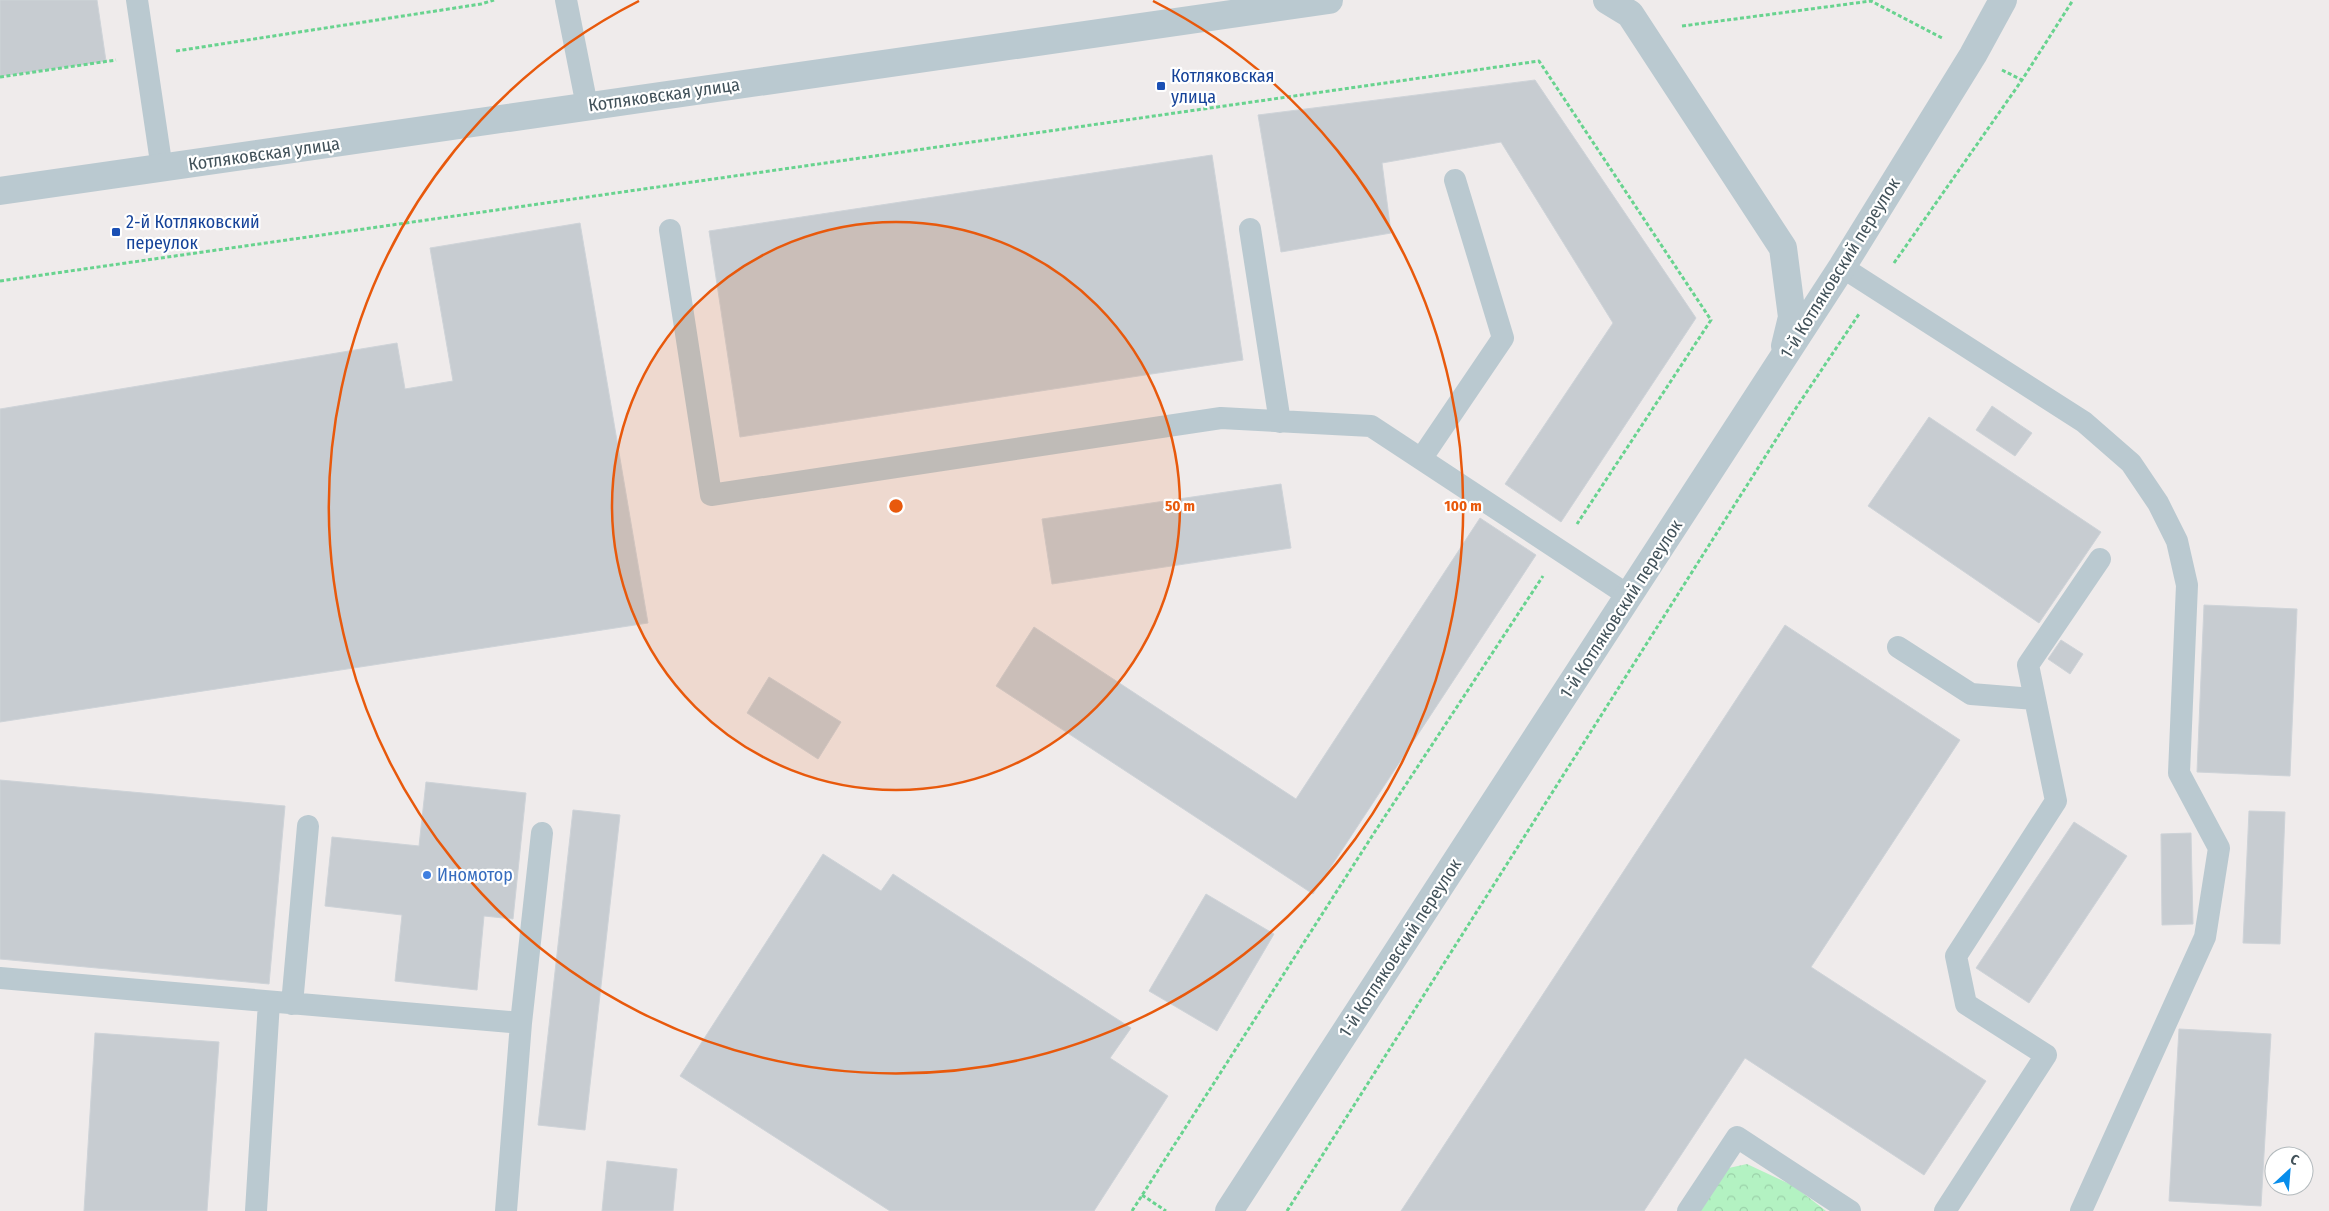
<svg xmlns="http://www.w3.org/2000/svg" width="2329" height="1211" font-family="'Fira Sans Condensed',sans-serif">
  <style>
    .forest { fill: url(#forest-crowns) }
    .building { fill: #c7ccd1; stroke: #ced3d8 }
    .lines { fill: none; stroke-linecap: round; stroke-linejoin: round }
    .path { stroke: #68d38f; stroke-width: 3; stroke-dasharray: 4 2.5; stroke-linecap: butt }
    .service { stroke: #bac9d0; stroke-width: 22 }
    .tertiary { stroke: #bac9d0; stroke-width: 28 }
    .ring { fill: none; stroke: #e8590c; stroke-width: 2.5 }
    .transit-dot { fill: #1a4fb4; stroke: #fff; stroke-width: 2 }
    .shop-dot { fill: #3f7fe0; stroke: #fff; stroke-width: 2 }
    .labels { text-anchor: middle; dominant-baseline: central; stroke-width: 4.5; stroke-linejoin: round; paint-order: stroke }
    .transit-label { font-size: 18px; fill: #164399; stroke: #fff; text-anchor: start }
    .street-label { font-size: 18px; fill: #42525a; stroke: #fff }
    .shop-label { font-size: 18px; fill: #366cbe; stroke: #fff; text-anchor: start }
    .centre { fill: #e8590c; stroke: #fff; stroke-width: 2.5 }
    .ring-label { font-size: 15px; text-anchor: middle; font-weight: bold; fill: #e8590c; stroke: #fff; stroke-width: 4.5; stroke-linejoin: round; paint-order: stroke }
  </style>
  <defs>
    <pattern id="forest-crowns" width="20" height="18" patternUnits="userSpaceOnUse" patternTransform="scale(1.25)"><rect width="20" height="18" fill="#b3f2c2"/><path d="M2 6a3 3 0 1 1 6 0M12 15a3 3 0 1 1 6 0" fill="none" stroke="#9bd1a9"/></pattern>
  </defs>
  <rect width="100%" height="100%" fill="#efebeb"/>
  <!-- forest -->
  <path class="forest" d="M 1747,1164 L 1794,1186 L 1826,1211 L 1695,1211 L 1724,1169 Z"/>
  <!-- building -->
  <path class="building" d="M 0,0 L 97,0 L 106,61 L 0,76 Z
    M 1535,80 L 1696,318 L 1561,522 L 1505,484 L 1613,323 L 1501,142 L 1382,163 L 1391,233 L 1281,252 L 1258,115 Z
    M 1212,155 L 1243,360 L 740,437 L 709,231 Z
    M 580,223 L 648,623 L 0,722 L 0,409 L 397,343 L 405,389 L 453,381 L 430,248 Z
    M 1992,406 L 2032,433 L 2015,456 L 1976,430 Z
    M 1929,417 L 2101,532 L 2039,623 L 1868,506 Z
    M 1281,484 L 1291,548 L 1052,584 L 1042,519 Z
    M 1480,518 L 1536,555 L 1313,894 L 996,686 L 1034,627 L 1296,799 Z
    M 2204,605 L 2297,609 L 2290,776 L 2197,772 Z
    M 1785,625 L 1960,740 L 1811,967 L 1986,1081 L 1924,1175 L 1745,1058 L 1644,1211 L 1401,1211 Z
    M 2061,640 L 2083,654 L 2070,674 L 2048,659 Z
    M 769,677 L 841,722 L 818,759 L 747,713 Z
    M 0,780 L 285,806 L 269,984 L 0,959 Z
    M 426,782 L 526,793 L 513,919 L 484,916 L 477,990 L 395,981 L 402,915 L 325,906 L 332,837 L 419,846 Z
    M 573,810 L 620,815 L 585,1130 L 538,1125 Z
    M 2249,811 L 2285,812 L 2280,944 L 2243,943 Z
    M 2074,822 L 2127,856 L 2029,1003 L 1976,968 Z
    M 2191,833 L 2193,924 L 2162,925 L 2161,834 Z
    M 823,854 L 881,891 L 893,874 L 1131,1028 L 1110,1058 L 1168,1096 L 1094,1211 L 890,1211 L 680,1076 Z
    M 1206,894 L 1274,934 L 1217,1031 L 1149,991 Z
    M 2179,1029 L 2271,1034 L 2261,1206 L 2169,1201 Z
    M 95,1033 L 219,1042 L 207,1211 L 84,1211 Z
    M 607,1161 L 677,1169 L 673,1211 L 602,1211 Z"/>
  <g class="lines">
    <!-- path -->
    <path class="path" d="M 1682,26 L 1871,1 L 1944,39
      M 176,51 L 481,4 L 494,0
      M 2002,70 L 2022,80
      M 0,77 L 116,60
      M 1894,263 L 2022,80 L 2073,0
      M 0,281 L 1539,61 L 1711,320 L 1577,524
      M 1142,1195 L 1166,1211
      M 1132,1211 L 1376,830 L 1543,576
      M 1287,1211 L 1796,408 L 1859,314"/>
    <!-- service -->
    <path class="service" d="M 137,0 L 162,169
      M 566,0 L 587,106
      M 1250,229 L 1280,422
      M 670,230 L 711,495 L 1221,418 L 1371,426 L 1629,596
      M 1842,267 L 2084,422 L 2131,463 L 2158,503 L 2177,541 L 2187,585 L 2179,773 L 2219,848 L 2205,937 L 2081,1211
      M 1421,459 L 1503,338 L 1455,180
      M 1898,647 L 1971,694 L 2035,699
      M 0,978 L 521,1023 L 542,833
      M 292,1004 L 308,826
      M 256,1211 L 269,1002
      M 506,1211 L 521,1023
      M 1688,1211 L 1737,1137 L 1850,1211
      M 1945,1211 L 2046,1055 L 1966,1004 L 1956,956 L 2056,801 L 2028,665 L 2100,559"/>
    <!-- tertiary -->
    <path class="tertiary" d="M 1607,0 L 1630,14 L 1783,248 L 1792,317 L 1785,346
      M 0,191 L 1329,0
      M 1229,1211 L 1842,267 L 1973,55 L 2003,0"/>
  </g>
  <!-- distance rings -->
  <circle cx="896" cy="506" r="284" fill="#e8590c" fill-opacity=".12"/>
  <g class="ring">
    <circle cx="896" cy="506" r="284"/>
    <path d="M1153 1A567 567 0 1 1 639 1"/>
  </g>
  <!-- markers -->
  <g class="transit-dot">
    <rect x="1156" y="81" width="10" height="10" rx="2.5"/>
    <rect x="111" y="227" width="10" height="10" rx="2.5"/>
  </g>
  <circle class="shop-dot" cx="427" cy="875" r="5"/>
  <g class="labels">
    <!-- transit labels -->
    <g class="transit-label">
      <text x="1171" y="76">Котляковская<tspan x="1171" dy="21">улица</tspan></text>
      <text x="126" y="222">2-й Котляковский<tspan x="126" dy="21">переулок</tspan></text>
    </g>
    <!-- street labels -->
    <g class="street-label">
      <text transform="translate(664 95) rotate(-8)">Котляковская улица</text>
      <text transform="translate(264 154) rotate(-8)">Котляковская улица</text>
      <text transform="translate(1840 268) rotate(-58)">1-й Котляковский переулок</text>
      <text transform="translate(1621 609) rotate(-57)">1-й Котляковский переулок</text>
      <text transform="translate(1400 948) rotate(-57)">1-й Котляковский переулок</text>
    </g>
    <!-- shop labels -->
    <g class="shop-label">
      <text x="437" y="875">Иномотор</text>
    </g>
  </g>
  <circle cx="896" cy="506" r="8" class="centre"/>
  <g class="ring-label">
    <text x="1180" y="511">50 m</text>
    <text x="1463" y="511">100 m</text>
  </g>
  <!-- north arrow -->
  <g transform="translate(2289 1171) rotate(26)"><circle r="24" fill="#ffffff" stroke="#b3babd"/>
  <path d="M0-4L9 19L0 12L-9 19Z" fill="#088deb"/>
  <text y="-8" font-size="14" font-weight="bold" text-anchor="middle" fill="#42525a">С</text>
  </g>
</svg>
